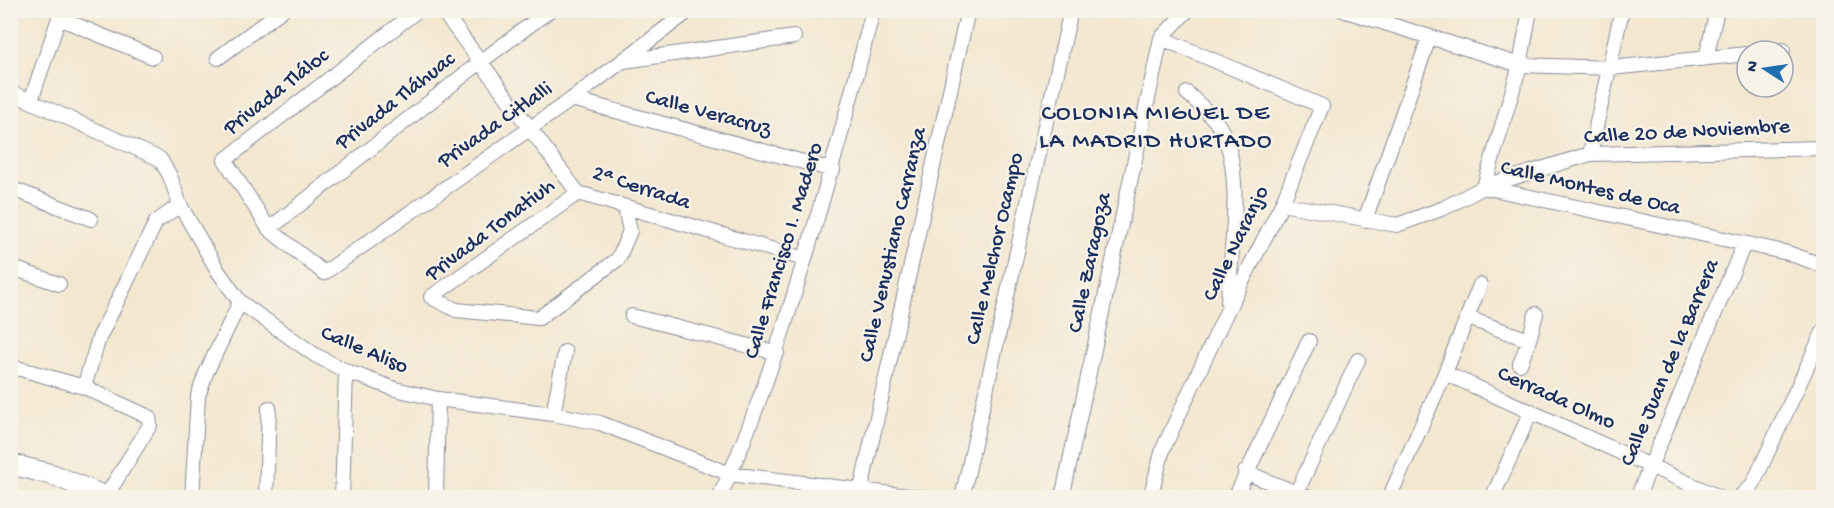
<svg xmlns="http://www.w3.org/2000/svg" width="1834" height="508" font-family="'Gochi Hand',sans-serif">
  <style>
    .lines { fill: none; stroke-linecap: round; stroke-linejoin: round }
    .street-casing { stroke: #878b97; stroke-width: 16 }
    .secondary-casing { stroke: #878b97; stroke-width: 22 }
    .street { stroke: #fff; stroke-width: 14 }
    .secondary { stroke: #fff; stroke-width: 20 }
    .labels { text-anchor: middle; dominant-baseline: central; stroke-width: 4.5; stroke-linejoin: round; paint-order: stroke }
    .street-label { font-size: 22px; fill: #1b2f5e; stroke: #f7f3e8 }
    .neighbourhood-label { font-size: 24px; letter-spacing: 1.5px; fill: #1b2f5e; stroke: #f7f3e8 }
  </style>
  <rect width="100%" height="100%" fill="#f7f3e8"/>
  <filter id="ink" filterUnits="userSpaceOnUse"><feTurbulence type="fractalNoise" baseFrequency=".0167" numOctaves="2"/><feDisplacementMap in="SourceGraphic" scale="12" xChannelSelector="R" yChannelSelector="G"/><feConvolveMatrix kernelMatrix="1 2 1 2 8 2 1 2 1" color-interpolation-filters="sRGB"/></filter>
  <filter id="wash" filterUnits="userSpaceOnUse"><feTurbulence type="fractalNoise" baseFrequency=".008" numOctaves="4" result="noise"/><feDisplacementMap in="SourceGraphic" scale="24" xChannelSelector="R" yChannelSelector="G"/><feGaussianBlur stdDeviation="1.35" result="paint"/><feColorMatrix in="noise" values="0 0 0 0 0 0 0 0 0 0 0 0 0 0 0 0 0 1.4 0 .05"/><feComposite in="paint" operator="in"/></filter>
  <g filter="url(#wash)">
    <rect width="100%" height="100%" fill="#f3e7d0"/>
  </g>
  <g filter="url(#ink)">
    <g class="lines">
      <defs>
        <path id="street" d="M 418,10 L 225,160 L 269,229 L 324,273 L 572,99 L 690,10
          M 442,10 L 578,193 L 805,259
          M 1343,10 L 1520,65 L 1611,68 L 1747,54
          M 1161,38 L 1188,10
          M 1773,51 L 1783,50
          M 218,58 L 282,10
          M 1706,58 L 1717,10
          M 624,61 L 794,37
          M 10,92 L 160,159 L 170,176 L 180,205 L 218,271 L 240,302 L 315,355 L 346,371 L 395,389 L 438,399 L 553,414 L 600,423 L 730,474 L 924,498
          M 1187,93 C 1198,103 1211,114 1219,126 C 1246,168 1230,254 1228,303
          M 572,99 L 833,170
          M 31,100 L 59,18 L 153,57
          M 1590,154 L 1622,10
          M 1486,186 L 1590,154 L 1824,148
          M 1484,187 L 1520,65 L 1530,10
          M 10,188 L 91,219
          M 578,193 L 431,297 L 456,310 L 539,318 L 618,259 L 630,231 L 625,208
          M 1282,204 L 1397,225 L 1444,208 L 1484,187 L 1788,253 L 1824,266
          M 1365,220 L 1429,38
          M 269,229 L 479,63 L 550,10
          M 10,267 L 59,284
          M 632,316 L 777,353
          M 1468,318 L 1529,340 L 1536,314
          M 1520,364 L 1529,340
          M 10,366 L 84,387 L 149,417 L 150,425 L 105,498
          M 1445,373 L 1721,498
          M 84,387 L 99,338 L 156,222 L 180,205
          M 553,414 L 565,352
          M 1245,472 L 1309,498
          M 861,489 L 968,10
          M 1297,492 L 1358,360
          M 192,498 L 198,396 L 206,373 L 240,302
          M 266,498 L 269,408
          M 342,498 L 346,371
          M 436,498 L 438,399
          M 719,498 C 753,425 777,351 800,275 C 827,187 851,99 873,10
          M 962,498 L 1071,10
          M 1062,498 L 1161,38
          M 1150,498 L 1163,449 L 1228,309 L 1282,204 L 1322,106 L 1161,38
          M 1235,498 L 1309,341
          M 1389,498 L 1445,373 L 1480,285
          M 1492,498 L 1531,411
          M 1637,498 L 1744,244
          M 1739,498 L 1753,484 L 1824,330"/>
        <path id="secondary" d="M 10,464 L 54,475 L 108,498"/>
      </defs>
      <!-- street casing -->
      <use href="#street" class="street-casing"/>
      <!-- secondary casing -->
      <use href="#secondary" class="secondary-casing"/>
      <!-- street -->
      <use href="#street" class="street"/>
      <!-- secondary -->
      <use href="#secondary" class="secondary"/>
    </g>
  </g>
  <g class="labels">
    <!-- street labels -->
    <g class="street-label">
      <text transform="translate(277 93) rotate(-38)">Privada Tláloc</text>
      <text transform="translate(396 102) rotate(-38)">Privada Tláhuac</text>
      <text transform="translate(708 114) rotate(15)">Calle Veracruz</text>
      <text transform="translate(496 126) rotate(-35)">Privada Citlalli</text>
      <text transform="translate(1687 133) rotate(-3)">Calle 20 de Noviembre</text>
      <text transform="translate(641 189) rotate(18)">2ª Cerrada</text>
      <text transform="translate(1590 189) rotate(13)">Calle Montes de Oca</text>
      <text transform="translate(491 231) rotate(-37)">Privada Tonatiuh</text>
      <text transform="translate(1237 244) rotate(-64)">Calle Naranjo</text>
      <text transform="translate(894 245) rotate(-77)">Calle Venustiano Carranza</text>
      <text transform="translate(996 249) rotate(-77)">Calle Melchor Ocampo</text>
      <text transform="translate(785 251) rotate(-73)">Calle Francisco I. Madero</text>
      <text transform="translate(1091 263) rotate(-78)">Calle Zaragoza</text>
      <text transform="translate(364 351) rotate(23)">Calle Aliso</text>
      <text transform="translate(1671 363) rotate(-67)">Calle Juan de la Barrera</text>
      <text transform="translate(1556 399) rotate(24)">Cerrada Olmo</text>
    </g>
    <!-- neighbourhood labels -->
    <g class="neighbourhood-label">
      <text x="1156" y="114">COLONIA MIGUEL DE<tspan x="1156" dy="28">LA MADRID HURTADO</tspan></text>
    </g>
  </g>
  <!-- margin -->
  <rect width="1834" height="508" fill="none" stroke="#f7f3e8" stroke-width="36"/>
  <!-- north arrow -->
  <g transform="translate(1765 69) rotate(282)"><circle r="28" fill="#f7f3e8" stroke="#9fa5b1" stroke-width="1.5"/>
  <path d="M0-4.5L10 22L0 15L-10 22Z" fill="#1f6fb2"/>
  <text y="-9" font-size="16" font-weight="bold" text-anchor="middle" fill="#1b2f5e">N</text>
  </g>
</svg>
